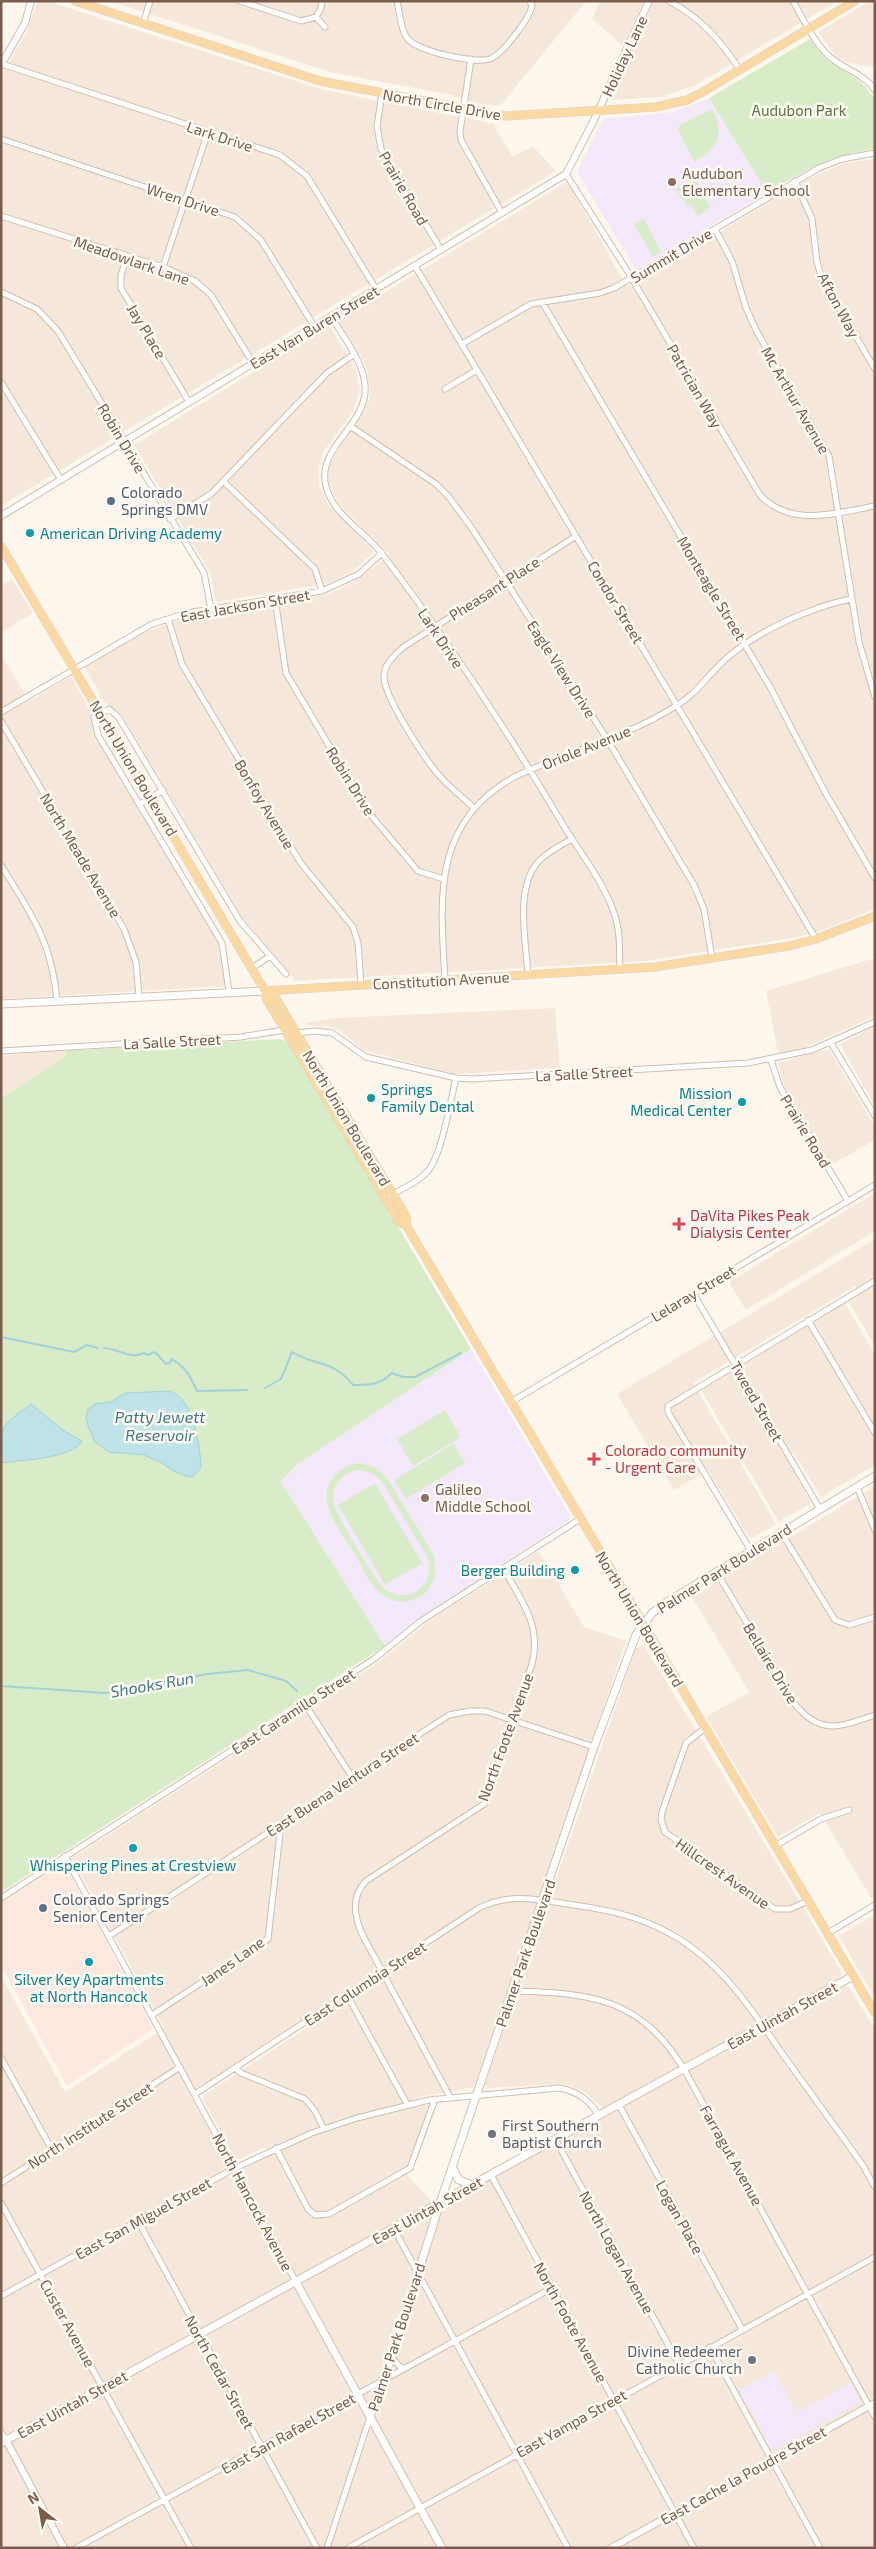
<svg xmlns="http://www.w3.org/2000/svg" width="876" height="2549" font-family="'Exo 2',sans-serif">
  <style>
    .residential { fill: #f5e8da; fill-rule: evenodd }
    .commercial { fill: #fde8e0 }
    .education { fill: #f3e8fa }
    .green { fill: #d8ecc9; fill-rule: evenodd }
    .water { fill: #bfe3e8; stroke: #a5d3da }
    .lines { fill: none; stroke-linecap: round; stroke-linejoin: round }
    .stream { stroke: #a5d3da; stroke-width: 2 }
    .minor-casing { stroke: #d1beb0; stroke-width: 7 }
    .tertiary-casing { stroke: #d1beb0; stroke-width: 8 }
    .secondary-casing { stroke: #d6c0b0; stroke-width: 9 }
    .primary-casing { stroke: #dad1cd; stroke-width: 9 }
    .minor { stroke: #fff; stroke-width: 5 }
    .tertiary { stroke: #fff; stroke-width: 6 }
    .secondary { stroke: #fff; stroke-width: 7 }
    .primary { stroke: #fbd9a5; stroke-width: 8 }
    .education-dot { fill: #8d6e63; stroke: #fffaf3; stroke-width: 2 }
    .service-dot { fill: #5c6f8a; stroke: #fffaf3; stroke-width: 2 }
    .culture-dot { fill: #0f9aa8; stroke: #fffaf3; stroke-width: 2 }
    .health-dot { fill: #e0444e; stroke: #fffaf3; stroke-width: 2 }
    .worship-dot { fill: #6b7280; stroke: #fffaf3; stroke-width: 2 }
    .labels { text-anchor: middle; dominant-baseline: central; stroke-width: 5; stroke-linejoin: round; paint-order: stroke }
    .street-label { font-size: 15px; fill: #7a5c4d; stroke: #fffaf3 }
    .park-label { font-size: 15px; fill: #537a41; stroke: #fffaf3 }
    .education-label { font-size: 15px; fill: #785e54; stroke: #fffaf3; text-anchor: start }
    .service-label { font-size: 15px; fill: #4e5e75; stroke: #fffaf3; text-anchor: start }
    .culture-label { font-size: 15px; fill: #0d838f; stroke: #fffaf3; text-anchor: start }
    .health-label { font-size: 15px; fill: #be3a42; stroke: #fffaf3; text-anchor: start }
    .worship-label { font-size: 15px; fill: #5b616d; stroke: #fffaf3; text-anchor: start }
    .water-label { font-size: 16px; font-style: italic; fill: #437c86; stroke: #fffaf3 }
  </style>
  <rect width="100%" height="100%" fill="#fdf6ec"/>
  <!-- residential -->
  <path class="residential" d="M 37,1 L 47,1 L 324,90 L 495,124 L 495,128 L 513,157 L 533,146 L 556,171 L 1,506 L 1,77 L 27,31 Z
    M 110,1 L 586,1 L 500,106 L 471,102 L 451,95 L 330,72 Z
    M 600,1 L 644,1 L 623,46 L 592,19 Z
    M 654,1 L 837,1 L 696,85 L 661,97 L 610,100 L 609,97 Z
    M 870,1 L 875,1 L 875,70 L 873,67 L 849,63 L 836,56 L 818,32 Z
    M 875,159 L 875,909 L 818,932 L 793,938 L 645,961 L 293,981 L 293,977 L 243,918 L 122,715 L 103,701 L 85,667 L 143,633 L 175,621 L 330,594 L 355,581 L 390,555 L 339,504 L 330,486 L 328,476 L 331,460 L 363,413 L 369,399 L 370,387 L 365,364 L 339,323 L 339,320 L 565,183 L 570,186 L 627,287 L 812,177 L 845,163 Z
    M 327,327 L 331,328 L 356,370 L 360,390 L 353,411 L 324,451 L 319,464 L 319,485 L 327,503 L 372,550 L 373,553 L 351,572 L 329,583 L 216,602 L 210,573 L 134,445 Z
    M 12,579 L 33,613 L 1,632 L 1,586 Z
    M 1,654 L 29,701 L 68,678 L 72,678 L 91,711 L 95,734 L 218,942 L 222,950 L 225,986 L 1,999 Z
    M 875,958 L 875,1016 L 804,1048 L 778,1053 L 766,991 Z
    M 555,1008 L 560,1068 L 455,1074 L 363,1050 L 341,1031 L 326,1026 L 306,1025 L 306,1023 L 336,1018 Z
    M 875,1026 L 875,1106 L 840,1044 Z
    M 829,1049 L 875,1127 L 875,1140 L 831,1165 L 785,1089 L 778,1063 Z
    M 63,1050 L 66,1056 L 1,1098 L 1,1056 Z
    M 875,1193 L 875,1231 L 746,1310 L 729,1282 Z
    M 875,1239 L 875,1346 L 848,1301 L 860,1294 L 855,1286 L 693,1383 L 776,1524 L 750,1539 L 708,1470 L 674,1490 L 617,1394 Z
    M 845,1303 L 875,1355 L 875,1465 L 821,1497 L 794,1453 L 786,1457 L 811,1503 L 779,1522 L 701,1390 Z
    M 875,1486 L 875,1896 L 871,1898 L 820,1813 L 778,1837 L 706,1717 L 749,1692 L 692,1597 Z
    M 539,1551 L 584,1627 L 626,1641 L 474,2087 L 414,2098 L 416,2107 L 436,2104 L 415,2164 L 407,2175 L 432,2202 L 1,2438 L 1,1976 L 65,2092 L 164,2028 L 72,1858 L 379,1662 L 432,1619 ZM 352,1987 L 357,1995 L 204,2095 L 203,2099 L 235,2158 L 241,2159 L 265,2147 L 270,2156 L 233,2174 L 189,2093 Z
    M 644,1645 L 805,1910 L 841,1972 L 841,1977 L 604,2109 L 583,2091 L 562,2084 L 488,2088 L 485,2084 L 636,1648 Z
    M 875,1914 L 875,1998 L 839,1936 Z
    M 843,1987 L 849,1987 L 875,2029 L 875,2548 L 1,2548 L 1,2447 Z"/>
  <!-- commercial -->
  <path class="commercial" d="M 64,1863 L 153,2029 L 67,2086 L 1,1965 L 1,1903 Z"/>
  <!-- education -->
  <path class="education" d="M 709,98 L 767,193 L 636,270 L 577,172 L 603,119 L 673,112 Z
    M 471,1349 L 569,1514 L 569,1520 L 419,1618 L 385,1646 L 281,1482 L 296,1465 Z
    M 775,2372 L 797,2412 L 850,2383 L 860,2402 L 773,2451 L 739,2390 Z"/>
  <!-- green -->
  <path class="green" d="M 810,39 L 826,59 L 860,81 L 875,98 L 875,149 C 833,154 802,172 767,193 L 709,98 Z
    M 712,109 C 727,134 716,149 694,162 L 678,129 L 680,125 Z
    M 695,177 L 710,207 L 698,217 L 690,204 L 687,206 L 676,189 Z
    M 644,219 L 661,252 L 653,257 L 634,224 Z
    M 280,1039 L 287,1041 L 471,1349 L 296,1465 L 281,1482 L 385,1646 L 1,1892 L 1,1098 L 66,1056 L 65,1051 Z
    M 445,1410 L 461,1437 L 413,1466 L 397,1439 Z
    M 453,1444 L 465,1463 L 406,1499 L 394,1480 Z
    M 361,1463 L 377,1468 L 387,1478 L 433,1554 C 437,1567 436,1580 428,1590 C 417,1602 399,1605 386,1597 C 371,1589 363,1568 355,1554 C 342,1533 313,1501 334,1476 C 341,1467 350,1464 361,1463 ZM 357,1470 L 370,1472 L 381,1480 L 427,1557 C 431,1567 430,1577 423,1586 C 414,1597 396,1598 385,1589 C 374,1580 342,1523 335,1507 C 329,1489 339,1474 357,1470 Z
    M 375,1483 L 422,1563 L 385,1585 L 338,1505 Z"/>
  <!-- water -->
  <path class="water" d="M 169,1391 C 193,1397 200,1445 201,1467 L 194,1476 L 189,1477 L 175,1472 L 160,1462 L 144,1455 L 109,1452 L 95,1442 L 88,1426 L 86,1417 L 88,1409 L 95,1404 L 111,1402 L 125,1393 Z
    M 31,1404 L 64,1431 L 82,1441 C 72,1459 20,1460 1,1463 C 1,1424 0,1427 31,1404 Z"/>
  <g class="lines">
    <!-- stream -->
    <path class="stream" d="M 1,1337 L 74,1352 L 87,1345 L 98,1348
      M 104,1348 C 117,1348 130,1360 144,1353 L 148,1355 L 155,1352 L 166,1364 L 170,1363 L 171,1359 C 185,1365 191,1378 197,1391 L 247,1390
      M 265,1388 L 281,1379 L 292,1352 C 317,1367 332,1359 353,1385 C 370,1385 380,1385 392,1373 L 403,1377 L 415,1377 L 461,1353
      M 1,1686 L 105,1693 L 207,1674 L 248,1670 L 286,1681 L 297,1691"/>
    <defs>
      <path id="minor" d="M 240,1 L 301,21 L 316,17 L 321,8 L 322,1
        M 397,1 C 400,13 400,28 407,38 C 416,51 475,64 490,59 C 503,54 529,19 532,6 L 530,1
        M 669,1 C 700,17 721,41 740,70
        M 793,1 C 804,20 814,43 830,57 C 845,70 863,73 875,90
        M 316,17 L 325,27
        M 143,24 L 150,1
        M 471,59 L 460,131 L 461,140 L 502,213
        M 2,64 L 280,155 L 307,176 L 376,289
        M 382,93 L 377,126 L 381,149 L 441,250
        M 1,139 L 235,217 L 261,240 L 314,326
        M 566,174 L 628,272 L 760,495 C 791,528 835,513 875,506
        M 795,181 L 812,219 L 817,262 L 822,279 L 875,369
        M 1,216 L 163,267 L 195,281 L 211,295 L 253,363
        M 715,229 L 732,261 L 746,308 L 757,332 L 829,456 L 859,642 L 875,697
        M 127,257 L 121,275 L 121,288 L 189,402
        M 415,266 L 816,939
        M 163,267 L 208,132
        M 1,292 L 37,309 L 58,331 L 204,573 L 211,609
        M 542,302 L 770,687 L 825,792 L 875,878
        M 331,316 C 343,337 363,361 365,385 C 369,428 308,449 329,495 C 340,519 367,534 383,555 C 447,639 508,732 562,823 C 580,853 605,883 615,916 C 621,933 619,952 620,970
        M 462,344 L 531,304 L 600,293 L 614,288 L 819,168 L 842,159 L 875,153
        M 1,382 L 61,480
        M 445,389 L 477,370
        M 350,426 L 436,484 L 449,497 L 473,530 L 607,739 L 694,885 L 704,909 L 712,958
        M 223,481 L 315,569 L 322,591
        M 170,519 L 211,494 L 327,373 L 353,355
        M 275,599 L 286,673 L 369,813 L 418,871 L 444,879
        M 168,619 L 182,664 L 300,862 L 353,927 L 358,943 L 361,984
        M 1,712 L 152,624 L 187,613 L 322,591 L 359,574 L 382,553
        M 1,721 L 124,929 L 136,962 L 139,997
        M 140,804 L 163,790
        M 474,808 C 462,797 448,786 438,774 C 424,758 384,696 384,677 C 384,664 394,656 402,648 L 576,536
        M 1,865 C 31,914 52,941 57,1001
        M 252,968 L 270,956
        M 528,975 C 526,942 514,885 540,860 C 549,851 561,845 572,839
        M 445,979 C 440,896 432,822 516,776 C 568,752 627,737 676,706 C 698,693 709,673 728,657 C 760,630 811,607 851,599
        M 229,992 L 222,943 L 98,735 L 94,717 L 109,709 L 119,718 L 240,921 L 286,974
        M 297,1033 L 315,1031 L 332,1033 L 366,1057 L 456,1078 L 472,1079 L 748,1063 L 812,1050 L 875,1022
        M 831,1043 L 875,1116
        M 1,1051 L 241,1037 L 284,1030
        M 771,1060 L 780,1087 L 848,1201
        M 391,1195 C 402,1189 418,1182 427,1172 C 442,1156 450,1102 456,1078
        M 693,1293 L 820,1509
        M 808,1320 L 875,1433
        M 511,1402 L 875,1185
        M 857,1487 L 875,1530
        M 781,1532 L 835,1620 L 849,1625 L 875,1617
        M 751,1551 L 668,1412 L 668,1406 L 875,1281
        M 716,1571 L 794,1703 C 820,1736 840,1727 875,1715
        M 305,1704 L 352,1777
        M 705,1728 L 686,1743 L 662,1812 L 661,1819 L 665,1832 L 775,1909 L 790,1909 L 808,1901
        M 775,1846 L 821,1819 L 849,1810
        M 65,1856 L 296,2282
        M 1,1898 L 374,1659 L 421,1621 L 580,1519
        M 828,1933 L 875,1905
        M 109,1936 L 449,1715 L 470,1711 L 485,1711 L 594,1747
        M 513,1991 C 591,1993 639,1997 684,2069 L 875,2417
        M 347,1995 L 407,2104
        M 152,2015 L 268,1939 L 281,1824
        M 1,2058 L 52,2150
        M 235,2068 L 241,2073 L 305,2099 L 315,2111 L 324,2129
        M 195,2094 L 479,1908 C 508,1893 535,1899 567,1904 C 603,1909 637,1915 669,1933 C 721,1961 751,2009 784,2056 C 810,2092 836,2128 862,2164 L 875,2187
        M 450,2097 L 362,1934 C 354,1915 351,1897 366,1881 L 484,1804 L 532,1664 C 542,1625 521,1600 503,1568
        M 619,2105 L 742,2329
        M 555,2139 L 679,2364
        M 276,2148 L 308,2209 L 315,2215 L 329,2214 L 410,2168 L 435,2099
        M 491,2175 L 694,2548
        M 1,2183 L 180,2067
        M 1,2203 L 191,2548
        M 138,2221 L 317,2548
        M 394,2229 L 568,2548
        M 1,2296 L 235,2168 L 312,2133 L 357,2118 L 429,2100 L 559,2088 C 577,2091 590,2100 599,2116
        M 710,2347 L 820,2548
        M 392,2357 L 400,2367 L 406,2368
        M 1,2432 L 6,2440
        M 76,2548 L 552,2288
        M 327,2548 L 370,2417
        M 348,2548 L 875,2257"/>
      <path id="tertiary" d="M 1,65 L 25,23 L 31,1
        M 1,516 L 566,174 L 594,120 L 649,1
        M 6,2440 L 64,2548
        M 611,2548 L 875,2403"/>
      <path id="secondary" d="M 1,1004 L 265,991
        M 452,2167 L 459,2180 L 472,2185
        M 296,2282 L 442,2548
        M 370,2417 L 395,2346 L 440,2203 L 594,1747 L 636,1635 L 652,1613 L 667,1602 L 875,1476
        M 1,2443 L 853,1976"/>
      <path id="primary" d="M 75,1 L 320,81 L 493,114 L 506,116 L 656,107 L 687,100 L 701,93 L 855,1
        M 1,546 L 265,991 L 267,1000 L 400,1223 L 406,1225
        M 265,991 L 275,997 L 393,1194 L 407,1218 L 406,1225 L 875,2013
        M 265,991 L 655,967 L 789,946 L 816,939 L 875,916"/>
    </defs>
    <!-- minor casing -->
    <use href="#minor" class="minor-casing"/>
    <!-- tertiary casing -->
    <use href="#tertiary" class="tertiary-casing"/>
    <!-- secondary casing -->
    <use href="#secondary" class="secondary-casing"/>
    <!-- primary casing -->
    <use href="#primary" class="primary-casing"/>
    <!-- minor -->
    <use href="#minor" class="minor"/>
    <!-- tertiary -->
    <use href="#tertiary" class="tertiary"/>
    <!-- secondary -->
    <use href="#secondary" class="secondary"/>
    <!-- primary -->
    <use href="#primary" class="primary"/>
  </g>
  <!-- markers -->
  <g class="education-dot">
    <circle cx="672" cy="182" r="5"/>
    <circle cx="425" cy="1498" r="5"/>
  </g>
  <g class="service-dot">
    <circle cx="111" cy="501" r="5"/>
    <circle cx="43" cy="1908" r="5"/>
  </g>
  <g class="culture-dot">
    <circle cx="30" cy="533" r="5"/>
    <circle cx="371" cy="1098" r="5"/>
    <circle cx="742" cy="1102" r="5"/>
    <circle cx="575" cy="1570" r="5"/>
    <circle cx="133" cy="1848" r="5"/>
    <circle cx="89" cy="1962" r="5"/>
  </g>
  <g class="health-dot">
    <path d="M676.5 1216.5h5v5h5v5h-5v5h-5v-5h-5v-5h5z"/>
    <path d="M591.5 1451.5h5v5h5v5h-5v5h-5v-5h-5v-5h5z"/>
  </g>
  <g class="worship-dot">
    <circle cx="492" cy="2134" r="5"/>
    <circle cx="752" cy="2360" r="5"/>
  </g>
  <g class="labels">
    <!-- street labels -->
    <g class="street-label">
      <text transform="translate(624 56) rotate(-65)">Holiday Lane</text>
      <text transform="translate(442 104) rotate(10)">North Circle Drive</text>
      <text transform="translate(220 136) rotate(18)">Lark Drive</text>
      <text transform="translate(404 188) rotate(60)">Prairie Road</text>
      <text transform="translate(183 199) rotate(18)">Wren Drive</text>
      <text transform="translate(671 255) rotate(-31)">Summit Drive</text>
      <text transform="translate(132 260) rotate(19)">Meadowlark Lane</text>
      <text transform="translate(839 305) rotate(62)">Afton Way</text>
      <text transform="translate(314 327) rotate(-31)">East Van Buren Street</text>
      <text transform="translate(147 331) rotate(59)">Jay Place</text>
      <text transform="translate(695 386) rotate(60)">Patrician Way</text>
      <text transform="translate(796 400) rotate(60)">Mc Arthur Avenue</text>
      <text transform="translate(122 438) rotate(59)">Robin Drive</text>
      <text transform="translate(494 588) rotate(-33)">Pheasant Place</text>
      <text transform="translate(712 588) rotate(59)">Monteagle Street</text>
      <text transform="translate(616 602) rotate(59)">Condor Street</text>
      <text transform="translate(245 605) rotate(-10)">East Jackson Street</text>
      <text transform="translate(441 638) rotate(56)">Lark Drive</text>
      <text transform="translate(562 669) rotate(57)">Eagle View Drive</text>
      <text transform="translate(586 747) rotate(-22)">Oriole Avenue</text>
      <text transform="translate(134 768) rotate(59)">North Union Boulevard</text>
      <text transform="translate(351 781) rotate(58)">Robin Drive</text>
      <text transform="translate(265 804) rotate(59)">Bonfoy Avenue</text>
      <text transform="translate(81 855) rotate(59)">North Meade Avenue</text>
      <text transform="translate(441 980) rotate(-3)">Constitution Avenue</text>
      <text transform="translate(172 1041) rotate(-3)">La Salle Street</text>
      <text transform="translate(584 1073) rotate(-3)">La Salle Street</text>
      <text transform="translate(347 1118) rotate(59)">North Union Boulevard</text>
      <text transform="translate(806 1131) rotate(59)">Prairie Road</text>
      <text transform="translate(693 1293) rotate(-31)">Lelaray Street</text>
      <text transform="translate(757 1401) rotate(60)">Tweed Street</text>
      <text transform="translate(724 1568) rotate(-32)">Palmer Park Boulevard</text>
      <text transform="translate(640 1619) rotate(59)">North Union Boulevard</text>
      <text transform="translate(771 1663) rotate(59)">Bellaire Drive</text>
      <text transform="translate(293 1711) rotate(-33)">East Caramillo Street</text>
      <text transform="translate(505 1737) rotate(-70)">North Foote Avenue</text>
      <text transform="translate(342 1784) rotate(-33)">East Buena Ventura Street</text>
      <text transform="translate(723 1873) rotate(35)">Hillcrest Avenue</text>
      <text transform="translate(525 1953) rotate(-71)">Palmer Park Boulevard</text>
      <text transform="translate(232 1961) rotate(-35)">Janes Lane</text>
      <text transform="translate(365 1983) rotate(-33)">East Columbia Street</text>
      <text transform="translate(782 2015) rotate(-29)">East Uintah Street</text>
      <text transform="translate(90 2125) rotate(-33)">North Institute Street</text>
      <text transform="translate(732 2155) rotate(61)">Farragut Avenue</text>
      <text transform="translate(253 2202) rotate(62)">North Hancock Avenue</text>
      <text transform="translate(427 2210) rotate(-29)">East Uintah Street</text>
      <text transform="translate(680 2217) rotate(61)">Logan Place</text>
      <text transform="translate(143 2218) rotate(-29)">East San Miguel Street</text>
      <text transform="translate(617 2252) rotate(61)">North Logan Avenue</text>
      <text transform="translate(571 2322) rotate(61)">North Foote Avenue</text>
      <text transform="translate(68 2323) rotate(61)">Custer Avenue</text>
      <text transform="translate(396 2337) rotate(-72)">Palmer Park Boulevard</text>
      <text transform="translate(220 2372) rotate(61)">North Cedar Street</text>
      <text transform="translate(72 2404) rotate(-29)">East Uintah Street</text>
      <text transform="translate(571 2423) rotate(-29)">East Yampa Street</text>
      <text transform="translate(288 2433) rotate(-29)">East San Rafael Street</text>
      <text transform="translate(743 2475) rotate(-29)">East Cache la Poudre Street</text>
    </g>
    <!-- park labels -->
    <g class="park-label">
      <text x="799" y="110">Audubon Park</text>
    </g>
    <!-- education labels -->
    <g class="education-label">
      <text x="682" y="173">Audubon<tspan x="682" dy="17">Elementary School</tspan></text>
      <text x="435" y="1489">Galileo<tspan x="435" dy="17">Middle School</tspan></text>
    </g>
    <!-- service labels -->
    <g class="service-label">
      <text x="121" y="492">Colorado<tspan x="121" dy="17">Springs DMV</tspan></text>
      <text x="53" y="1899">Colorado Springs<tspan x="53" dy="17">Senior Center</tspan></text>
    </g>
    <!-- culture labels -->
    <g class="culture-label">
      <text x="40" y="533">American Driving Academy</text>
      <text x="381" y="1089">Springs<tspan x="381" dy="17">Family Dental</tspan></text>
      <text x="732" y="1093" text-anchor="end">Mission<tspan x="732" dy="17">Medical Center</tspan></text>
      <text x="565" y="1570" text-anchor="end">Berger Building</text>
      <text x="133" y="1865" text-anchor="middle">Whispering Pines at Crestview</text>
      <text x="89" y="1979" text-anchor="middle">Silver Key Apartments<tspan x="89" dy="17">at North Hancock</tspan></text>
    </g>
    <!-- health labels -->
    <g class="health-label">
      <text x="690" y="1215">DaVita Pikes Peak<tspan x="690" dy="17">Dialysis Center</tspan></text>
      <text x="605" y="1450">Colorado community<tspan x="605" dy="17">- Urgent Care</tspan></text>
    </g>
    <!-- worship labels -->
    <g class="worship-label">
      <text x="502" y="2125">First Southern<tspan x="502" dy="17">Baptist Church</tspan></text>
      <text x="742" y="2351" text-anchor="end">Divine Redeemer<tspan x="742" dy="17">Catholic Church</tspan></text>
    </g>
    <!-- water labels -->
    <g class="water-label">
      <text x="160" y="1416">Patty Jewett<tspan x="160" dy="18">Reservoir</tspan></text>
      <text transform="translate(152 1684) rotate(-10)">Shooks Run</text>
    </g>
  </g>
  <!-- border -->
  <rect width="876" height="2549" fill="none" stroke="#7a5c4d" stroke-width="5"/>
  <!-- north arrow -->
  <g transform="translate(40 2509) rotate(329)" stroke="#fffaf3" stroke-width="4" paint-order="stroke">
  <path d="M0-4L9 19L0 12L-9 19Z" fill="#7a5c4d"/>
  <text y="-8" font-size="14" font-weight="bold" text-anchor="middle" fill="#7a5c4d">N</text>
  </g>
</svg>
